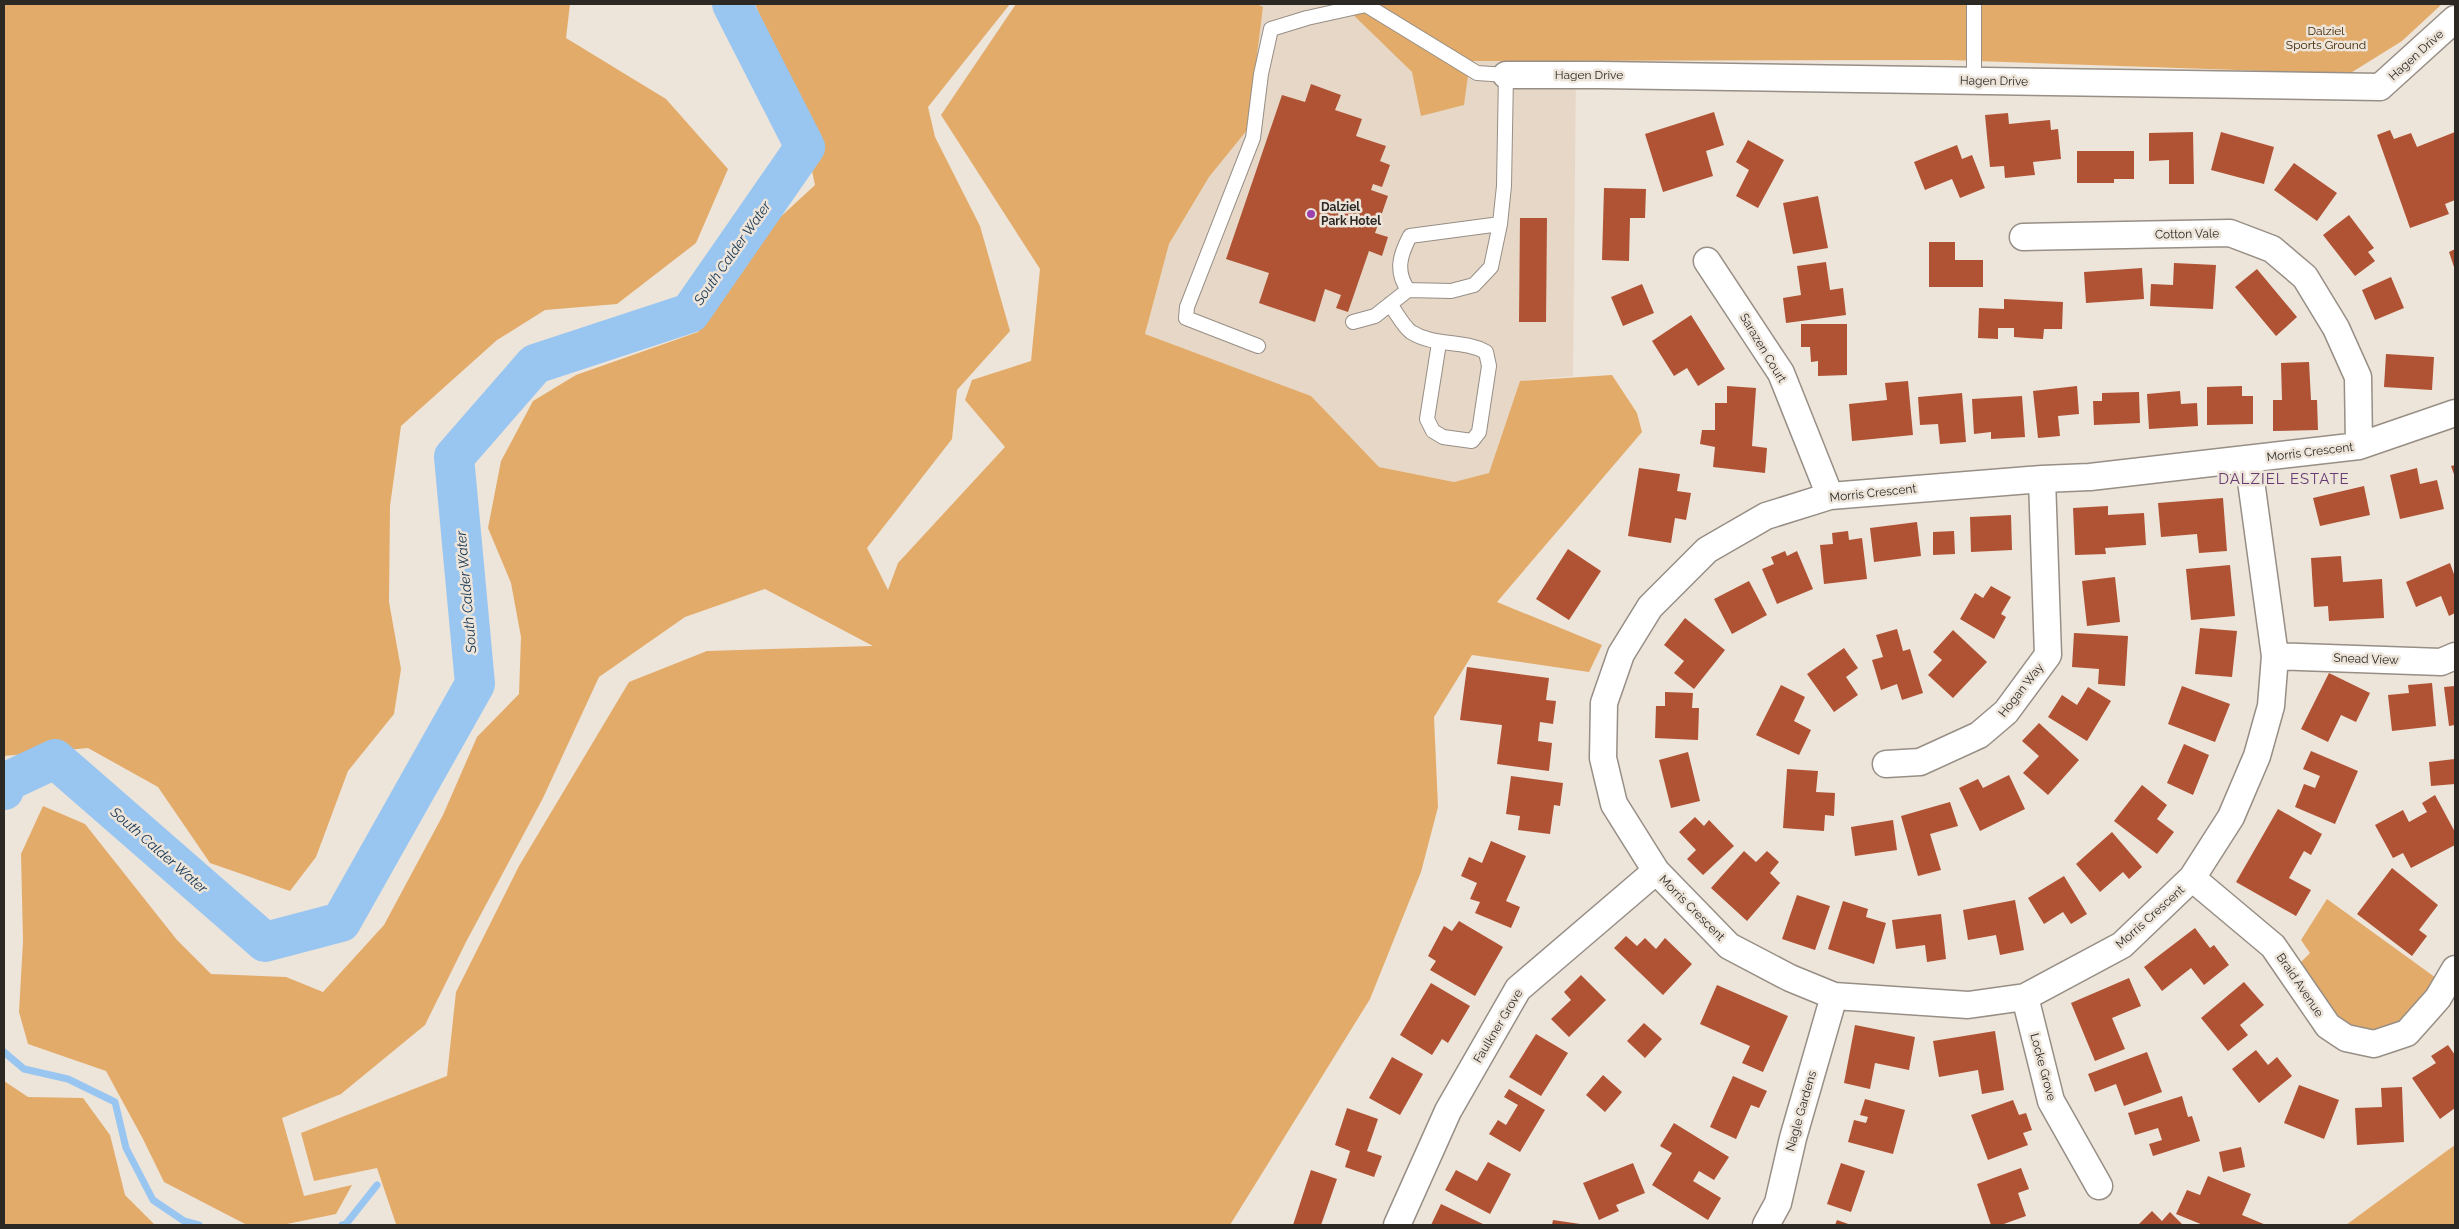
<svg xmlns="http://www.w3.org/2000/svg" width="2459" height="1229" font-family="Raleway,sans-serif">
  <style>
    .built { fill: #e6d7c7 }
    .green { fill: #e3ab69 }
    .lines { fill: none; stroke-linecap: round; stroke-linejoin: round }
    .stream { stroke: #99c6f1; stroke-width: 7 }
    .river { stroke: #99c6f1; stroke-width: 40 }
    .building { fill: #af5334 }
    .lane-casing { stroke: #978e85; stroke-width: 16 }
    .street-casing { stroke: #978e85; stroke-width: 29 }
    .lane { stroke: #fff; stroke-width: 14 }
    .street { stroke: #fff; stroke-width: 26 }
    .poi-dot { fill: #9b42ae; stroke: #ede4da; stroke-width: 2 }
    .labels { text-anchor: middle; dominant-baseline: central; stroke-width: 5; stroke-linejoin: round; paint-order: stroke }
    .park-label { font-size: 12px; fill: #3f2500; stroke: #ede4da }
    .street-label { font-size: 12px; fill: #2c2925; stroke: #ede4da }
    .poi-label { font-size: 12px; font-weight: bold; fill: #2c2925; stroke: #ede4da; text-anchor: start }
    .water-label { font-size: 14px; font-style: italic; fill: #143551; stroke: #ede4da }
    .quarter-label { font-size: 15px; letter-spacing: 1px; fill: #673b71; stroke: #ede4da }
  </style>
  <rect width="100%" height="100%" fill="#ede4da"/>
  <!-- built -->
  <path class="built" d="M 1257,4 L 1342,4 L 1412,72 L 1470,61 L 1576,61 L 1573,376 L 1520,381 L 1489,473 L 1454,482 L 1379,467 L 1310,396 L 1145,334 L 1169,244 L 1209,177 L 1256,119 L 1250,86 L 1263,8 Z"/>
  <!-- green -->
  <path class="green" d="M 4,4 L 570,4 L 566,38 L 666,99 L 728,169 L 696,243 L 617,304 L 545,310 L 497,340 L 401,426 L 390,506 L 389,602 L 401,669 L 394,714 L 348,771 L 316,857 L 290,891 L 210,863 L 158,787 L 88,748 L 4,756 Z
    M 755,4 L 1010,4 L 928,107 L 935,137 L 980,226 L 1010,331 L 957,390 L 952,439 L 867,548 L 888,590 L 898,563 L 1005,447 L 965,400 L 972,380 L 1031,361 L 1040,269 L 941,115 L 1016,4 L 1257,4 L 1263,7 L 1253,86 L 1256,119 L 1209,177 L 1169,244 L 1145,334 L 1311,396 L 1379,467 L 1454,482 L 1489,473 L 1520,381 L 1612,375 L 1637,413 L 1642,432 L 1497,602 L 1602,645 L 1589,672 L 1472,655 L 1434,717 L 1438,807 L 1421,872 L 1370,999 L 1230,1225 L 394,1225 L 396,1224 L 377,1168 L 314,1181 L 301,1133 L 447,1076 L 456,992 L 519,866 L 629,682 L 707,651 L 873,646 L 765,589 L 685,617 L 599,677 L 543,798 L 466,942 L 425,1025 L 341,1094 L 282,1118 L 304,1196 L 352,1185 L 336,1214 L 282,1225 L 247,1225 L 164,1182 L 143,1139 L 106,1071 L 28,1044 L 19,1012 L 23,941 L 21,854 L 43,806 L 85,824 L 177,940 L 211,974 L 286,977 L 323,992 L 384,925 L 443,815 L 477,737 L 519,694 L 521,637 L 511,583 L 488,528 L 501,461 L 533,401 L 576,375 L 698,332 L 762,234 L 815,185 L 798,104 Z
    M 1342,4 L 2442,4 L 2402,41 L 2349,74 L 1948,60 L 1470,61 L 1464,105 L 1421,116 L 1412,72 Z
    M 2327,899 L 2443,983 L 2406,1025 L 2378,1035 L 2332,1021 L 2296,967 L 2310,953 L 2301,940 Z
    M 4,1081 L 28,1097 L 83,1098 L 110,1135 L 125,1195 L 155,1225 L 4,1225 Z
    M 2455,1145 L 2455,1225 L 2346,1225 L 2448,1150 Z"/>
  <g class="lines">
    <!-- stream -->
    <path class="stream" d="M 4,1052 L 24,1069 L 68,1079 L 115,1102 L 126,1148 L 153,1200 L 184,1221 L 199,1225
      M 342,1225 L 346,1224 L 377,1185"/>
    <!-- river -->
    <path class="river" d="M 4,790 L 6,782 L 55,759 L 265,942 L 341,922 L 475,684 L 454,457 L 535,364 L 690,313 L 805,147 L 732,4"/>
  </g>
  <!-- building -->
  <path class="building" d="M 1311,84 L 1341,95 L 1335,110 L 1362,119 L 1356,136 L 1386,146 L 1380,161 L 1390,165 L 1382,187 L 1373,184 L 1371,190 L 1388,196 L 1375,233 L 1388,237 L 1382,256 L 1369,251 L 1348,312 L 1336,308 L 1341,295 L 1325,289 L 1315,322 L 1259,303 L 1269,273 L 1226,259 L 1282,95 L 1305,102 Z
    M 1714,112 L 1724,145 L 1706,151 L 1713,176 L 1663,192 L 1645,134 Z
    M 2008,113 L 2009,124 L 2050,120 L 2051,130 L 2058,129 L 2061,159 L 2033,162 L 2035,175 L 2005,178 L 2004,166 L 1990,167 L 1985,115 Z
    M 2390,130 L 2394,139 L 2411,133 L 2417,147 L 2455,132 L 2455,200 L 2445,204 L 2449,214 L 2410,228 L 2377,135 Z
    M 2193,132 L 2194,184 L 2169,184 L 2169,160 L 2149,161 L 2149,133 Z
    M 2221,132 L 2274,147 L 2264,184 L 2211,170 Z
    M 1748,140 L 1784,160 L 1758,208 L 1736,196 L 1749,170 L 1736,162 Z
    M 1957,145 L 1962,159 L 1972,155 L 1985,188 L 1960,198 L 1952,179 L 1925,190 L 1914,162 Z
    M 2077,151 L 2134,151 L 2134,179 L 2114,179 L 2114,183 L 2077,183 Z
    M 2294,163 L 2337,193 L 2317,221 L 2274,190 Z
    M 1604,188 L 1646,189 L 1645,218 L 1630,218 L 1629,261 L 1602,260 Z
    M 1818,196 L 1828,248 L 1793,254 L 1783,203 Z
    M 2349,215 L 2374,248 L 2368,252 L 2375,261 L 2355,276 L 2323,235 Z
    M 1520,218 L 1547,218 L 1546,322 L 1519,322 Z
    M 1929,242 L 1955,242 L 1955,260 L 1983,260 L 1983,287 L 1929,287 Z
    M 2455,249 L 2455,270 L 2449,252 Z
    M 1826,262 L 1830,290 L 1843,288 L 1846,315 L 1786,323 L 1783,298 L 1801,295 L 1797,266 Z
    M 2174,263 L 2216,265 L 2213,309 L 2150,306 L 2151,284 L 2173,285 Z
    M 2142,268 L 2144,299 L 2086,303 L 2084,272 Z
    M 2257,269 L 2297,317 L 2276,336 L 2235,287 Z
    M 2391,277 L 2404,308 L 2375,320 L 2362,290 Z
    M 1642,284 L 1654,313 L 1623,326 L 1611,297 Z
    M 2004,299 L 2063,302 L 2062,329 L 2044,329 L 2043,339 L 2014,337 L 2014,328 L 1998,328 L 1998,339 L 1978,338 L 1979,308 L 2004,309 Z
    M 1691,315 L 1725,369 L 1698,386 L 1687,368 L 1674,376 L 1652,341 Z
    M 1801,324 L 1847,324 L 1847,375 L 1818,376 L 1818,361 L 1811,362 L 1810,347 L 1801,347 Z
    M 2386,354 L 2434,357 L 2432,390 L 2384,387 Z
    M 2309,362 L 2311,400 L 2317,400 L 2318,430 L 2273,431 L 2273,400 L 2282,400 L 2281,363 Z
    M 1908,381 L 1913,435 L 1852,441 L 1849,404 L 1887,400 L 1885,383 Z
    M 1727,386 L 1756,388 L 1752,446 L 1767,448 L 1765,473 L 1713,467 L 1715,447 L 1700,444 L 1702,430 L 1715,430 L 1715,403 L 1727,403 Z
    M 2077,386 L 2079,414 L 2058,416 L 2060,436 L 2038,438 L 2033,391 Z
    M 2242,386 L 2242,396 L 2253,396 L 2253,424 L 2207,425 L 2207,387 Z
    M 2180,391 L 2181,404 L 2197,403 L 2198,426 L 2149,429 L 2147,394 Z
    M 2139,392 L 2140,423 L 2094,425 L 2093,401 L 2102,401 L 2102,393 Z
    M 1962,393 L 1966,442 L 1940,444 L 1938,424 L 1920,425 L 1918,397 Z
    M 2022,396 L 2025,437 L 1991,439 L 1991,432 L 1974,434 L 1972,399 Z
    M 2455,465 L 2455,477 L 2451,466 Z
    M 1639,468 L 1680,474 L 1677,491 L 1691,493 L 1686,520 L 1675,518 L 1671,543 L 1628,536 Z
    M 2417,468 L 2420,484 L 2437,480 L 2444,509 L 2400,519 L 2390,475 Z
    M 2364,486 L 2370,515 L 2320,526 L 2313,498 Z
    M 2223,498 L 2227,551 L 2199,553 L 2197,534 L 2161,537 L 2158,503 Z
    M 2108,506 L 2108,515 L 2144,513 L 2146,545 L 2105,548 L 2106,554 L 2075,555 L 2073,508 Z
    M 2011,515 L 2012,550 L 1971,552 L 1970,517 Z
    M 1917,522 L 1921,556 L 1874,562 L 1870,528 Z
    M 1848,531 L 1849,540 L 1862,538 L 1867,579 L 1824,584 L 1820,545 L 1833,544 L 1832,533 Z
    M 1954,531 L 1955,554 L 1933,555 L 1933,532 Z
    M 1568,549 L 1601,571 L 1569,620 L 1536,599 Z
    M 1785,551 L 1787,556 L 1797,551 L 1813,589 L 1777,604 L 1762,569 L 1774,564 L 1771,557 Z
    M 2341,556 L 2343,582 L 2382,579 L 2384,618 L 2329,621 L 2328,606 L 2314,607 L 2311,558 Z
    M 2450,563 L 2455,577 L 2455,613 L 2449,616 L 2441,596 L 2416,607 L 2406,582 Z
    M 2230,565 L 2235,616 L 2191,620 L 2186,569 Z
    M 2115,577 L 2120,622 L 2087,626 L 2082,581 Z
    M 1749,581 L 1767,615 L 1732,634 L 1714,599 Z
    M 1991,586 L 2011,597 L 2001,614 L 2006,617 L 1994,639 L 1960,619 L 1975,593 L 1983,598 Z
    M 1685,618 L 1725,650 L 1694,689 L 1674,673 L 1684,661 L 1664,645 Z
    M 2200,628 L 2237,631 L 2232,677 L 2195,674 Z
    M 1897,629 L 1903,651 L 1910,649 L 1923,693 L 1902,700 L 1897,684 L 1881,690 L 1872,660 L 1883,657 L 1876,635 Z
    M 1953,630 L 1987,662 L 1953,698 L 1928,675 L 1942,660 L 1933,652 Z
    M 2074,633 L 2128,636 L 2125,686 L 2098,684 L 2099,669 L 2072,667 Z
    M 1844,648 L 1858,668 L 1846,677 L 1858,695 L 1834,712 L 1807,674 Z
    M 1467,667 L 1549,678 L 1546,700 L 1556,701 L 1553,724 L 1540,722 L 1538,741 L 1552,743 L 1549,771 L 1497,764 L 1502,725 L 1460,720 Z
    M 2329,673 L 2370,693 L 2356,722 L 2341,715 L 2328,742 L 2301,729 Z
    M 2432,683 L 2436,726 L 2392,731 L 2388,695 L 2409,693 L 2408,685 Z
    M 1781,685 L 1805,697 L 1794,721 L 1811,730 L 1799,755 L 1756,735 Z
    M 2182,686 L 2230,704 L 2215,742 L 2168,724 Z
    M 2455,686 L 2455,725 L 2449,726 L 2444,687 Z
    M 2088,687 L 2111,701 L 2087,741 L 2048,717 L 2062,695 L 2077,705 Z
    M 1665,692 L 1693,693 L 1692,708 L 1699,708 L 1698,740 L 1655,738 L 1656,706 L 1665,706 Z
    M 2039,723 L 2079,760 L 2048,795 L 2023,773 L 2039,756 L 2022,741 Z
    M 2184,744 L 2209,755 L 2193,795 L 2167,783 Z
    M 2311,751 L 2358,771 L 2335,824 L 2295,807 L 2304,784 L 2315,788 L 2320,776 L 2303,769 Z
    M 1688,752 L 1700,801 L 1671,808 L 1659,760 Z
    M 2455,759 L 2455,784 L 2431,786 L 2429,762 Z
    M 1787,769 L 1818,771 L 1816,792 L 1835,793 L 1834,816 L 1825,815 L 1824,831 L 1783,828 Z
    M 2009,775 L 2025,809 L 1980,831 L 1959,788 L 1978,779 L 1983,788 Z
    M 1511,776 L 1563,783 L 1560,806 L 1554,805 L 1550,834 L 1518,830 L 1520,816 L 1506,814 Z
    M 2142,785 L 2167,805 L 2157,819 L 2174,832 L 2157,854 L 2114,821 Z
    M 2435,795 L 2455,832 L 2455,845 L 2411,868 L 2403,853 L 2393,858 L 2375,825 L 2403,810 L 2409,822 L 2427,812 L 2422,803 Z
    M 1950,802 L 1958,826 L 1930,834 L 1941,870 L 1918,876 L 1901,816 Z
    M 2278,809 L 2322,834 L 2311,855 L 2304,851 L 2289,878 L 2311,890 L 2296,916 L 2236,882 Z
    M 1695,817 L 1704,826 L 1709,820 L 1734,846 L 1703,875 L 1687,859 L 1696,850 L 1679,832 Z
    M 1893,820 L 1897,850 L 1855,856 L 1851,827 Z
    M 2112,832 L 2142,867 L 2129,879 L 2123,872 L 2100,892 L 2076,864 Z
    M 1491,841 L 1526,856 L 1506,901 L 1520,907 L 1511,928 L 1475,913 L 1480,902 L 1470,899 L 1477,883 L 1461,876 L 1469,857 L 1482,863 Z
    M 1744,851 L 1756,862 L 1767,851 L 1779,862 L 1770,873 L 1780,883 L 1747,921 L 1711,888 Z
    M 2392,868 L 2438,905 L 2419,930 L 2427,936 L 2412,956 L 2357,914 Z
    M 2064,876 L 2087,914 L 2071,924 L 2063,912 L 2044,924 L 2028,898 Z
    M 1797,895 L 1830,906 L 1815,950 L 1782,939 Z
    M 2015,900 L 2024,950 L 2000,955 L 1996,935 L 1968,940 L 1963,910 Z
    M 1843,901 L 1868,909 L 1866,917 L 1886,923 L 1874,964 L 1828,949 Z
    M 1941,914 L 1946,959 L 1927,962 L 1925,945 L 1896,949 L 1892,920 Z
    M 1459,921 L 1503,947 L 1475,996 L 1430,970 L 1436,961 L 1428,956 L 1444,926 L 1452,931 Z
    M 2195,928 L 2210,948 L 2214,945 L 2229,965 L 2204,985 L 2191,968 L 2162,991 L 2144,967 Z
    M 1626,936 L 1637,946 L 1645,938 L 1656,949 L 1665,938 L 1692,964 L 1663,995 L 1614,948 Z
    M 1581,975 L 1606,1000 L 1569,1037 L 1551,1019 L 1571,1000 L 1564,992 Z
    M 2129,978 L 2141,1006 L 2112,1018 L 2125,1049 L 2095,1061 L 2071,1003 Z
    M 2244,982 L 2264,1005 L 2240,1025 L 2248,1035 L 2228,1051 L 2201,1018 Z
    M 1431,983 L 1470,1006 L 1448,1043 L 1442,1039 L 1432,1055 L 1400,1035 Z
    M 1717,985 L 1788,1016 L 1763,1072 L 1742,1063 L 1750,1046 L 1700,1024 Z
    M 1644,1023 L 1662,1039 L 1645,1058 L 1627,1041 Z
    M 1855,1025 L 1915,1037 L 1909,1070 L 1875,1063 L 1870,1089 L 1844,1083 Z
    M 1995,1031 L 2004,1090 L 1982,1094 L 1978,1070 L 1939,1077 L 1933,1041 Z
    M 1536,1034 L 1568,1053 L 1541,1096 L 1509,1077 Z
    M 2448,1045 L 2455,1055 L 2455,1108 L 2440,1119 L 2412,1078 L 2436,1063 L 2431,1056 Z
    M 2256,1050 L 2268,1065 L 2277,1057 L 2292,1076 L 2259,1103 L 2232,1069 Z
    M 2147,1052 L 2162,1092 L 2124,1106 L 2116,1084 L 2095,1092 L 2088,1074 Z
    M 1392,1057 L 1423,1074 L 1400,1115 L 1369,1098 Z
    M 1603,1075 L 1622,1092 L 1605,1112 L 1586,1095 Z
    M 1733,1076 L 1767,1091 L 1759,1108 L 1751,1105 L 1736,1139 L 1710,1127 Z
    M 2299,1085 L 2339,1100 L 2324,1139 L 2284,1123 Z
    M 2402,1087 L 2404,1142 L 2357,1145 L 2355,1108 L 2382,1107 L 2381,1088 Z
    M 1509,1089 L 1545,1110 L 1520,1152 L 1489,1134 L 1498,1120 L 1506,1125 L 1518,1105 L 1504,1097 Z
    M 2182,1096 L 2188,1117 L 2192,1116 L 2200,1141 L 2153,1156 L 2149,1144 L 2162,1140 L 2158,1128 L 2135,1135 L 2128,1113 Z
    M 1865,1099 L 1905,1110 L 1893,1154 L 1848,1142 L 1854,1120 L 1866,1123 L 1868,1117 L 1860,1115 Z
    M 2013,1100 L 2019,1115 L 2026,1113 L 2032,1130 L 2023,1133 L 2028,1145 L 1988,1160 L 1971,1115 Z
    M 1347,1108 L 1378,1119 L 1367,1151 L 1382,1156 L 1374,1177 L 1345,1167 L 1350,1151 L 1335,1145 Z
    M 1674,1123 L 1729,1157 L 1714,1180 L 1699,1171 L 1693,1181 L 1721,1198 L 1708,1220 L 1652,1185 L 1672,1153 L 1660,1146 Z
    M 2241,1147 L 2245,1167 L 2223,1172 L 2219,1152 Z
    M 1488,1162 L 1511,1174 L 1490,1214 L 1445,1190 L 1456,1170 L 1477,1181 Z
    M 1633,1163 L 1645,1193 L 1616,1205 L 1619,1211 L 1599,1220 L 1583,1183 Z
    M 1841,1163 L 1865,1171 L 1851,1212 L 1827,1204 Z
    M 2021,1168 L 2029,1189 L 2018,1193 L 2026,1216 L 2001,1225 L 1991,1225 L 1977,1184 Z
    M 1311,1170 L 1337,1179 L 1321,1225 L 1293,1225 Z
    M 2208,1176 L 2251,1194 L 2242,1215 L 2266,1225 L 2203,1225 L 2176,1214 L 2187,1190 L 2200,1195 Z
    M 1441,1204 L 1485,1225 L 1431,1225 Z
    M 2152,1211 L 2162,1221 L 2170,1212 L 2183,1225 L 2138,1225 Z
    M 1553,1220 L 1580,1224 L 1580,1225 L 1552,1225 Z
    M 1837,1220 L 1851,1225 L 1835,1225 Z"/>
  <g class="lines">
    <defs>
      <path id="lane" d="M 1974,4 L 1974,81
        M 1390,304 C 1396,312 1403,326 1411,332 C 1435,347 1462,339 1486,352 L 1489,366 L 1479,432 L 1472,441 L 1443,437 L 1433,431 L 1427,419 L 1439,343
        M 1353,322 L 1375,316 L 1408,290
        M 1258,346 L 1186,318 L 1187,307 L 1253,138 L 1261,74 L 1271,29 L 1307,18 L 1366,5 L 1477,73 L 1506,75 L 1504,186 L 1500,224 L 1491,267 L 1474,285 L 1451,291 L 1408,290 C 1395,271 1400,255 1410,236 L 1500,224"/>
      <path id="street" d="M 1506,75 L 1601,75 L 2380,87 L 2455,19
        M 2023,237 L 2230,233 L 2272,249 L 2305,277 L 2336,328 L 2358,377 L 2359,446
        M 1707,261 L 1781,373 L 1830,496
        M 2248,459 L 2275,656 L 2271,706 L 2257,756 L 2231,817 L 2192,878 L 2122,945 L 2025,997 L 1968,1005 L 1834,996 L 1790,978 L 1729,946 L 1656,871 L 1614,804 L 1603,758 L 1604,703 L 1621,654 L 1650,607 L 1707,550 L 1766,516 L 1830,496 L 2042,479 L 2090,477 L 2359,446 L 2455,413
        M 2275,656 L 2441,662 L 2455,656
        M 1886,764 L 1920,762 L 1979,735 L 2006,712 L 2048,655 L 2042,479
        M 2192,878 L 2273,946 L 2328,1026 L 2346,1038 L 2374,1044 L 2407,1033 L 2438,998 L 2455,969
        M 2025,997 L 2051,1101 L 2099,1186
        M 1397,1225 L 1448,1111 L 1518,989 L 1656,871
        M 1766,1225 L 1778,1203 L 1793,1138 L 1834,996"/>
    </defs>
    <!-- lane casing -->
    <use href="#lane" class="lane-casing"/>
    <!-- street casing -->
    <use href="#street" class="street-casing"/>
    <!-- lane -->
    <use href="#lane" class="lane"/>
    <!-- street -->
    <use href="#street" class="street"/>
  </g>
  <!-- markers -->
  <circle class="poi-dot" cx="1311" cy="214" r="5"/>
  <g class="labels">
    <!-- park labels -->
    <g class="park-label">
      <text x="2326" y="31">Dalziel<tspan x="2326" dy="14">Sports Ground</tspan></text>
    </g>
    <!-- street labels -->
    <g class="street-label">
      <text transform="translate(2416 55) rotate(-42)">Hagen Drive</text>
      <text x="1589" y="75">Hagen Drive</text>
      <text transform="translate(1994 81) rotate(1)">Hagen Drive</text>
      <text transform="translate(2187 234) rotate(-1)">Cotton Vale</text>
      <text transform="translate(1763 348) rotate(59)">Sarazen Court</text>
      <text transform="translate(2310 452) rotate(-7)">Morris Crescent</text>
      <text transform="translate(1873 493) rotate(-6)">Morris Crescent</text>
      <text transform="translate(2366 659) rotate(2)">Snead View</text>
      <text transform="translate(2021 690) rotate(-52)">Hogan Way</text>
      <text transform="translate(1692 908) rotate(45)">Morris Crescent</text>
      <text transform="translate(2150 917) rotate(-42)">Morris Crescent</text>
      <text transform="translate(2300 985) rotate(56)">Braid Avenue</text>
      <text transform="translate(1498 1026) rotate(-59)">Faulkner Grove</text>
      <text transform="translate(2043 1067) rotate(75)">Locke Grove</text>
      <text transform="translate(1801 1111) rotate(-74)">Nagle Gardens</text>
    </g>
    <!-- poi labels -->
    <g class="poi-label">
      <text x="1321" y="207">Dalziel<tspan x="1321" dy="14">Park Hotel</tspan></text>
    </g>
    <!-- water labels -->
    <g class="water-label">
      <text transform="translate(732 253) rotate(-55)">South Calder Water</text>
      <text transform="translate(466 592) rotate(-95)">South Calder Water</text>
      <text transform="translate(159 850) rotate(41)">South Calder Water</text>
    </g>
    <!-- quarter labels -->
    <g class="quarter-label">
      <text x="2284" y="479">DALZIEL ESTATE</text>
    </g>
  </g>
  <!-- border -->
  <rect width="2459" height="1229" fill="none" stroke="#2c2925" stroke-width="10"/>
</svg>
